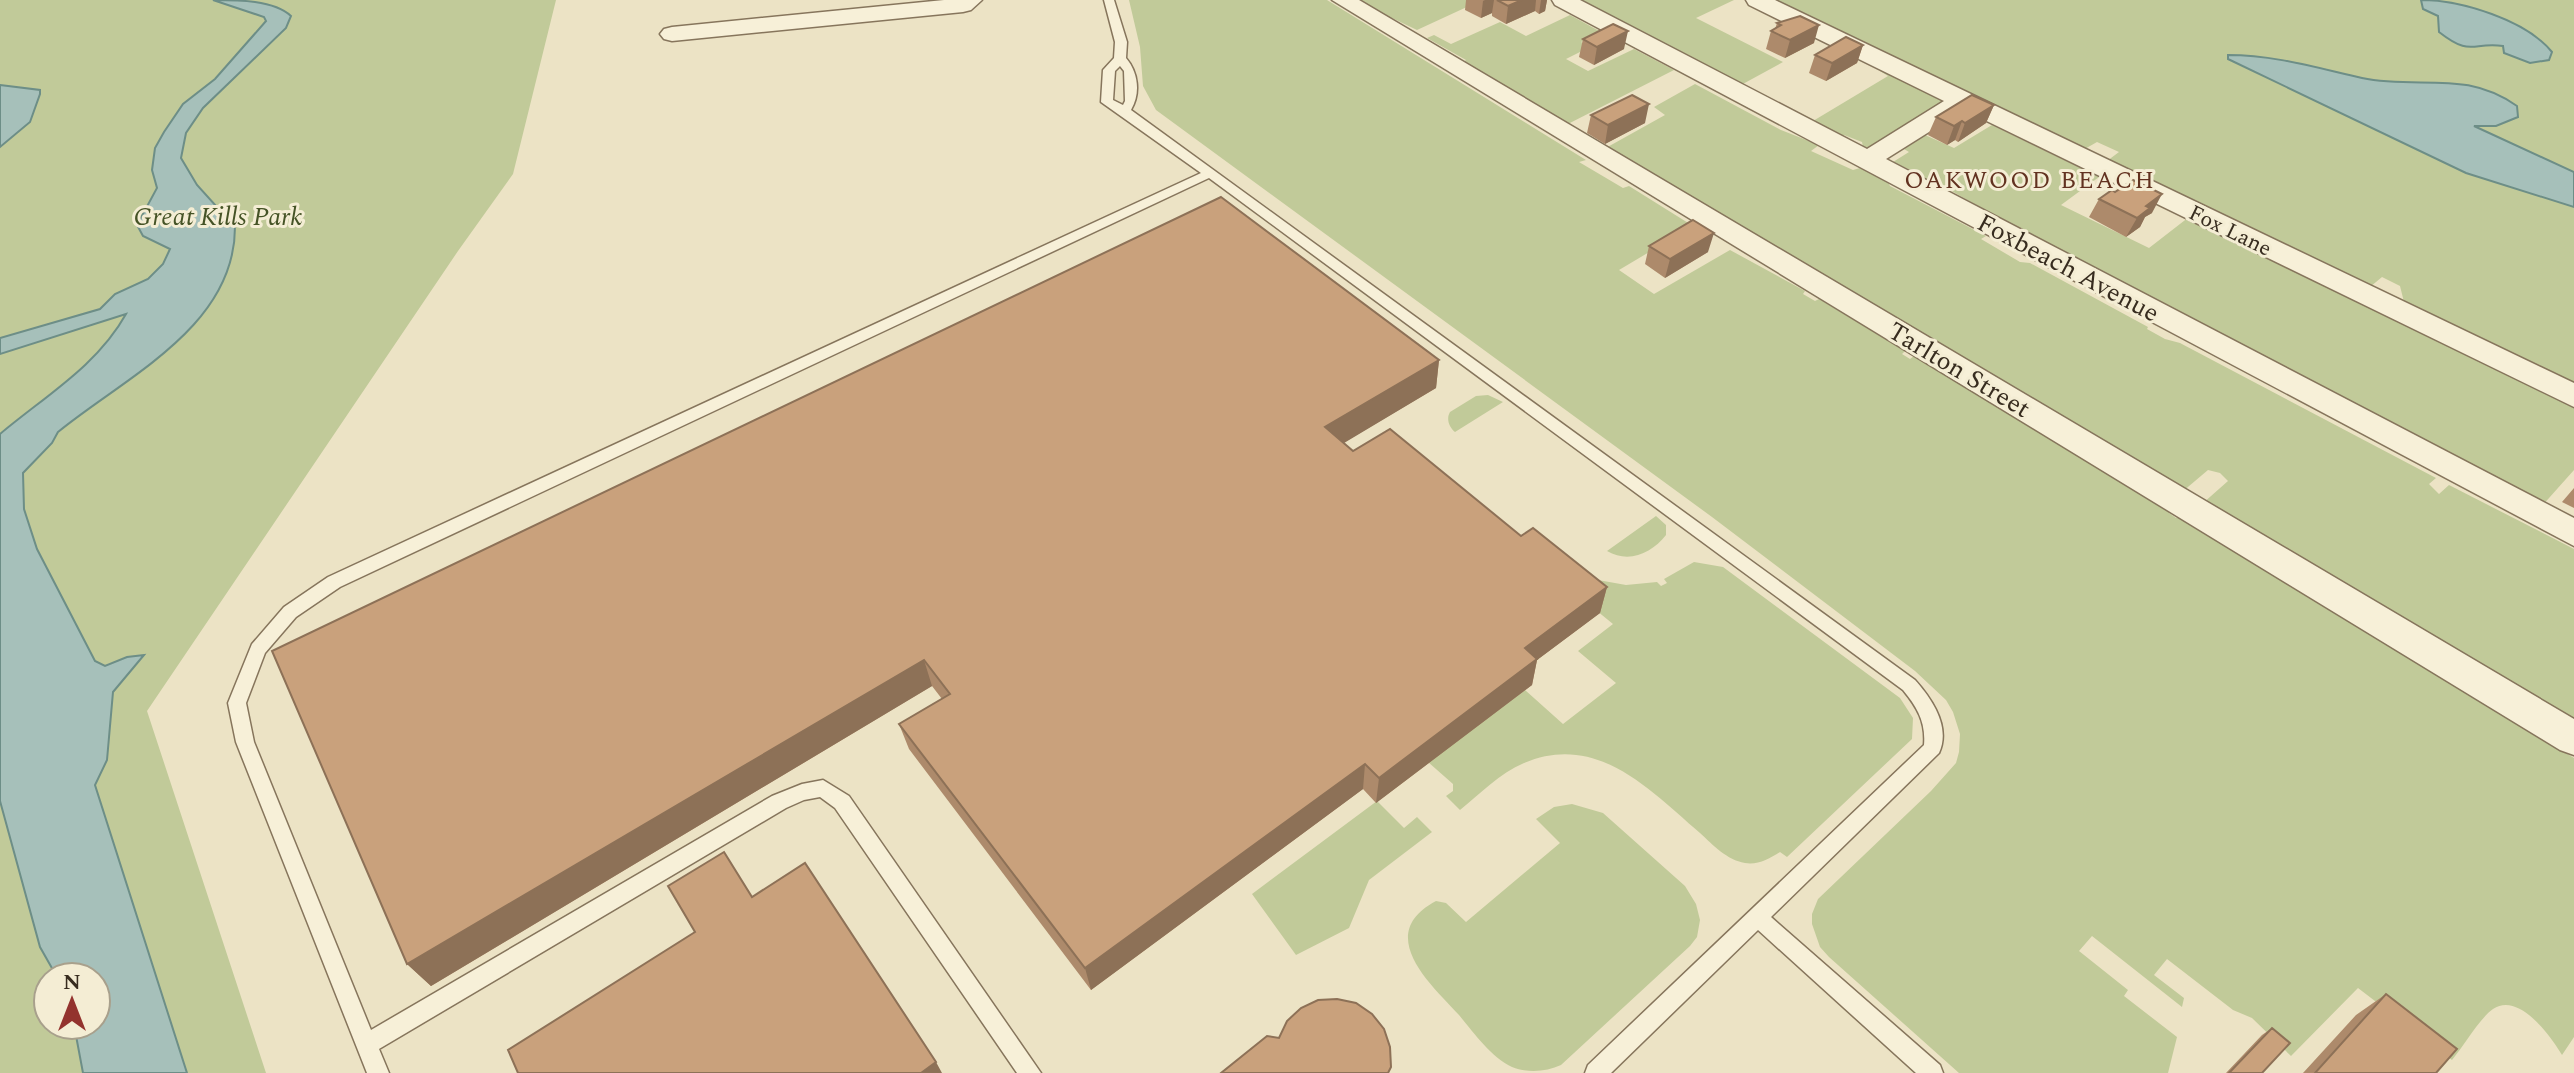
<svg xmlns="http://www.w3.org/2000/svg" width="2574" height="1073" font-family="Spectral,serif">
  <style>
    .green { fill: #c1ca99; fill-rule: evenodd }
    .water { fill: #a6c0ba; stroke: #6d8e87; stroke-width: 2 }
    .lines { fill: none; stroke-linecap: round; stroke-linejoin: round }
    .lane-casing { stroke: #86755c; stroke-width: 3 }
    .street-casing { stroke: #86755c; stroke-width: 3 }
    .lane { fill: #f7f0d8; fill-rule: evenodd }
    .street { fill: #f7f0d8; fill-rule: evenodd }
    .wall { fill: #ad8a6b }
    .shaded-wall { fill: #8d7157 }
    .building { fill: #c9a17c; stroke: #8d7157; stroke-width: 2 }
    .labels { text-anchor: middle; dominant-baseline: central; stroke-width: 6; stroke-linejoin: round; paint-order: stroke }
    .far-street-label { font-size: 22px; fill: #372c1f; stroke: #f4edd4 }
    .far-neighbourhood-label { font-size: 24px; letter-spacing: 2px; fill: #623220; stroke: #f4edd4 }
    .park-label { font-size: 26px; font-style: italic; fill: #455326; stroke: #f4edd4 }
    .street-label { font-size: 26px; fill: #372c1f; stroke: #f4edd4 }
  </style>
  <rect width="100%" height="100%" fill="#ece3c5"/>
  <!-- green -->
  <path class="green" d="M 0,0 L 556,0 L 513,174 L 458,251 L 147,711 L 266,1073 L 0,1073 ZM 48,977 L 96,977 L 96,1025 L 48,1025 Z
    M 1129,0 L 1327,0 L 1586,160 L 1579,162 L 1623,188 L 1629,186 L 1693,226 L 1619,270 L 1654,294 L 1730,250 L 1805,291 L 1803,294 L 1815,301 L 1819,299 L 1905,351 L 1902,354 L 1910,359 L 1914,356 L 2171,510 L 2169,513 L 2176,518 L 2181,516 L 2574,758 L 2574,1037 L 2562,1055 C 2551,1037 2519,991 2493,1009 C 2480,1018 2463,1047 2452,1060 L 2358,988 L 2291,1056 L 2252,1018 L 2233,1010 L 2167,959 L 2154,975 L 2184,998 L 2182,1007 L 2092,936 L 2079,951 L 2128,990 L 2124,996 L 2177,1037 L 2168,1073 L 1959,1073 L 1829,957 L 1820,947 L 1812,924 L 1812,914 L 1818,899 L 1931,791 L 1956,763 L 1959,752 L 1960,734 L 1953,712 L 1946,700 L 1915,671 L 1712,517 L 1156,110 L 1143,86 L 1140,47 Z
    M 1350,0 L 1482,0 L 1417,30 L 1392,18 L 1385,20 Z
    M 1575,0 L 1734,0 L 1696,18 L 1783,62 L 1741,85 Z
    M 1769,0 L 2574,0 L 2574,383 L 2404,302 L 2400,286 L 2382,277 L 2370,287 L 2107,161 L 2119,152 L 2097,142 L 2083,150 Z
    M 1570,15 L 1601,32 L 1581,42 L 1590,47 L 1566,59 L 1588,71 L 1634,49 L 1674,70 L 1564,126 L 1460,65 L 1466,60 L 1427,38 L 1434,35 L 1451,44 L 1500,22 L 1526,36 Z
    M 1883,66 L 1945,102 L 1876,147 L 1863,147 L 1862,142 L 1844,135 L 1840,138 L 1813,121 L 1888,76 L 1880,71 Z
    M 1695,84 L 1781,130 L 1819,145 L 1811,151 L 1853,170 L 1860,168 L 1888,182 L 1890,186 L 1986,236 L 1981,239 L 2020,262 L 2030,263 L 2148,327 L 2147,329 L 2165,339 L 2180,343 L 2436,478 L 2429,484 L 2439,494 L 2449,485 L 2574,549 L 2574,729 L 2202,504 L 2228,481 L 2220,473 L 2208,470 L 2182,492 L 1604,149 L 1665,115 L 1654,107 Z
    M 1992,125 L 2099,177 L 2061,205 L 2149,248 L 2189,217 L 2574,404 L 2574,470 L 2541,507 L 2077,258 L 2030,236 L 1950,190 L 1941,186 L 1937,189 L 1935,184 L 1917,178 L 1919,174 L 1893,162 L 1909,152 L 1904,149 L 1925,135 L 1954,148 Z
    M 1488,395 L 1503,402 L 1455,432 C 1449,427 1446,419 1450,412 L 1476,396 Z
    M 1656,516 L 1666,525 L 1666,535 C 1652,553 1629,564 1607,551 Z
    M 1571,558 L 1598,580 L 1626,585 L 1657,582 L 1661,586 L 1667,583 L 1664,579 L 1694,562 L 1723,567 L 1900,698 L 1913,718 L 1912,739 L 1787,857 L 1780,852 C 1769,859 1758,865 1745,863 C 1727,860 1713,845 1700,833 C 1650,790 1597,732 1524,763 C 1500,773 1480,794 1460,810 L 1446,796 L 1453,791 L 1453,784 L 1428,762 L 1525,690 L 1563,724 L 1616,683 L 1578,651 L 1613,624 L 1548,571 Z
    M 1377,801 L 1404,828 L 1417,817 L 1432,832 L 1369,880 L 1349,928 L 1296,955 L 1252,894 Z
    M 1572,804 L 1603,813 L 1685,886 L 1696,904 L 1700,920 L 1697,937 L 1690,946 L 1561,1065 C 1546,1072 1527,1073 1512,1067 C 1491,1057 1474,1033 1459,1015 C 1430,984 1374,934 1436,901 L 1446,903 L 1466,922 L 1560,843 L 1536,819 L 1554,807 Z"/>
  <!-- water -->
  <path class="water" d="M 213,0 C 238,0 274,0 291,16 L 286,28 L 203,108 L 186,133 L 181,158 L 197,185 L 235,227 C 235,327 125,377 58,432 L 52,443 L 23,473 L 24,509 L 37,549 L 95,661 L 105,666 L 127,657 L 144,655 L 113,692 L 107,760 L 95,785 L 187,1073 L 83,1073 L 74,1025 L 96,1025 L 96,977 L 57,977 L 40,947 L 0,801 L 0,434 C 45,396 97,366 126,314 L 0,354 L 0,338 L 100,309 L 115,294 L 148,279 L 163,264 L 170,249 L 143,236 L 137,225 L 157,188 L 152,170 L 155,148 L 164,132 L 183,104 L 215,79 L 266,21 L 264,17 Z
    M 2421,0 C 2461,0 2526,20 2552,52 L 2549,60 L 2530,63 L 2504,53 L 2503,46 C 2471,42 2471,57 2439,32 L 2438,16 L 2423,9 Z
    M 2228,55 C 2275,55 2317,68 2362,78 C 2420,90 2464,69 2517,106 L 2518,117 L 2496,126 L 2474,126 L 2574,172 L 2574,207 L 2466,173 L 2228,59 Z
    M 0,85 L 40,90 L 40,94 L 30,122 L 0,147 Z"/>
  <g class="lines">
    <defs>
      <path id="lane" d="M 1104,0 L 1114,0 L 1127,42 L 1126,58 C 1138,72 1141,93 1131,110 L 1915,680 C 1932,699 1951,727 1939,753 L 1771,917 L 1940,1065 L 1943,1073 L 1916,1073 L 1758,930 L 1611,1073 L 1585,1073 L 1588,1065 L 1924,745 C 1926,722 1917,707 1903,690 L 1209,178 L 340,587 L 296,617 L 265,653 L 246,703 L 254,742 L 371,1030 L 772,796 L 802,784 L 823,780 L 849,796 L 1041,1073 L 1017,1073 L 835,808 L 820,797 L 804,800 L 786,808 L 379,1049 L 389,1073 L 367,1073 L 236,742 L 228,703 L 252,644 L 284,607 L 328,577 L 1201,173 L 1101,102 L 1103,70 L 1114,58 L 1115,42 ZM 1120,66 L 1124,71 L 1125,101 L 1123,105 L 1113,100 L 1115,71 Z"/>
      <path id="street" d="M 944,0 L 982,0 L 971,10 L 963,12 L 672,41 L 664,39 L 660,34 L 664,29 L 672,27 Z
        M 1332,0 L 1359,0 L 2574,719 L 2574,755 L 2560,750 Z
        M 1552,0 L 1580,0 L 1867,149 L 1944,101 L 1749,5 L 1746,0 L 1775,0 L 2574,383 L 2574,407 L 1964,110 L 1886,159 L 2574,518 L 2574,546 L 1555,5 Z"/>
    </defs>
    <!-- lane casing -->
    <use href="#lane" class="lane-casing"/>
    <!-- street casing -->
    <use href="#street" class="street-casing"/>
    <!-- lane -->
    <use href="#lane" class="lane"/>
    <!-- street -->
    <use href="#street" class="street"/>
  </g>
  <!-- wall -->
  <path class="wall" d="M 1466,0 L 1547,0 L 1545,11 L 1539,14 L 1535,11 L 1506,24 L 1492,16 L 1492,13 L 1481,18 L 1465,10 Z
    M 1777,23 L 1814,43 L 1785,58 L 1766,49 L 1771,31 L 1775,29 Z
    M 1583,39 L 1624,49 L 1594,65 L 1579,57 Z
    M 1863,45 L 1857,63 L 1826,81 L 1809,73 L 1815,55 Z
    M 1994,105 L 1986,123 L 1958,142 L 1955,140 L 1947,145 L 1928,135 L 1936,117 Z
    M 1591,115 L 1645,123 L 1605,144 L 1587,133 Z
    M 2099,199 L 2152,213 L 2145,217 L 2140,227 L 2126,237 L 2089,217 Z
    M 1649,246 L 1708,252 L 1665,278 L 1645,264 Z
    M 1439,360 L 1436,388 L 1343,443 L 1353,451 L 1521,536 L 1607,587 L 1600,613 L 1537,660 L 1532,685 L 1376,803 L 1363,789 L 1091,990 L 909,749 L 899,724 L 942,699 L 932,686 L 431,986 L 407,964 Z
    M 2574,488 L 2574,508 L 2562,502 Z
    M 2386,994 L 2436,1073 L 2303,1073 L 2356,1015 Z
    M 2272,1028 L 2262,1073 L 2226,1073 L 2262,1035 Z"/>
  <!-- shaded-wall -->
  <path class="shaded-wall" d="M 1485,0 L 1494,0 L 1492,13 L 1481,18 L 1483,1 Z
    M 1522,0 L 1536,0 L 1535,11 L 1506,24 L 1508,6 Z
    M 1541,0 L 1547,0 L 1545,11 L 1539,14 Z
    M 1819,25 L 1814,43 L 1785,58 L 1790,40 Z
    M 1628,31 L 1624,49 L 1594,65 L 1597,47 Z
    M 1863,45 L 1857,63 L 1826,81 L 1832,63 Z
    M 1649,104 L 1645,123 L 1605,144 L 1608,125 Z
    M 1994,105 L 1986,123 L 1958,142 L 1965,123 Z
    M 1962,121 L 1955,140 L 1947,145 L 1954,126 Z
    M 2162,194 L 2152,213 L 2145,217 L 2140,227 L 2126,237 L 2137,218 L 2146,206 Z
    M 1714,233 L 1708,252 L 1665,278 L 1670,259 Z
    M 1439,360 L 1436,388 L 1324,455 L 1325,427 Z
    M 1607,587 L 1600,613 L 1537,660 L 1532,685 L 1376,803 L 1379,778 L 1525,648 Z
    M 924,660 L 932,686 L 431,986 L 407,964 Z
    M 1365,764 L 1363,789 L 1091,990 L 1085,968 Z
    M 936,1062 L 942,1073 L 921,1073 Z"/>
  <!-- building -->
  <path class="building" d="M 1497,0 L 1522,0 L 1508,6 Z
    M 1800,16 L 1819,25 L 1790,40 L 1771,31 L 1781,25 L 1777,23 Z
    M 1613,24 L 1628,31 L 1597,47 L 1583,39 Z
    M 1846,37 L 1863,45 L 1832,63 L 1815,55 Z
    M 1632,95 L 1649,104 L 1608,125 L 1591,115 Z
    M 1972,95 L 1994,105 L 1965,123 L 1962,121 L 1954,126 L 1936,117 Z
    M 2133,180 L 2162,194 L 2146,206 L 2150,208 L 2137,218 L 2099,199 L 2112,190 L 2115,192 Z
    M 1221,197 L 1439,360 L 1325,427 L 1353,451 L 1390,429 L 1521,536 L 1533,528 L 1607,587 L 1525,648 L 1537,659 L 1379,778 L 1365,764 L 1085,968 L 899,724 L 950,694 L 924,660 L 407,964 L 272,651 Z
    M 1693,220 L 1714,233 L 1670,259 L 1649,246 Z
    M 724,852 L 752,897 L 805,863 L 936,1062 L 921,1073 L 518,1073 L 508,1050 L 695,932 L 668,886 Z
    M 2386,994 L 2457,1049 L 2436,1073 L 2315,1073 Z
    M 1337,999 L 1356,1003 L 1372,1014 L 1384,1029 L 1390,1047 L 1391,1067 L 1388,1073 L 1221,1073 L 1267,1036 L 1279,1038 L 1287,1021 L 1301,1008 L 1318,1000 Z
    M 2272,1028 L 2290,1043 L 2262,1073 L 2229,1073 Z"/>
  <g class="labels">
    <!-- far-street labels -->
    <g class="far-street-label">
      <text transform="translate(2230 231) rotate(26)">Fox Lane</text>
    </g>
    <!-- far-neighbourhood labels -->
    <g class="far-neighbourhood-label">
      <text x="2030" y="181">OAKWOOD BEACH</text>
    </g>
    <!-- park labels -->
    <g class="park-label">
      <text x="218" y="217">Great Kills Park</text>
    </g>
    <!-- street labels -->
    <g class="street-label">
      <text transform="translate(2068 268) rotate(28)">Foxbeach Avenue</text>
      <text transform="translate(1959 370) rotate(31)">Tarlton Street</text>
    </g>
  </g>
  <!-- north arrow -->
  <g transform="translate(72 1001)"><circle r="38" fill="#f4edd4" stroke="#a8a08c" stroke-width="2"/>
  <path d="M0-6L14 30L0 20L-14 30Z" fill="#93332e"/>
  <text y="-12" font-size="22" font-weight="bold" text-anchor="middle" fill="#372c1f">N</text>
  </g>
</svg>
